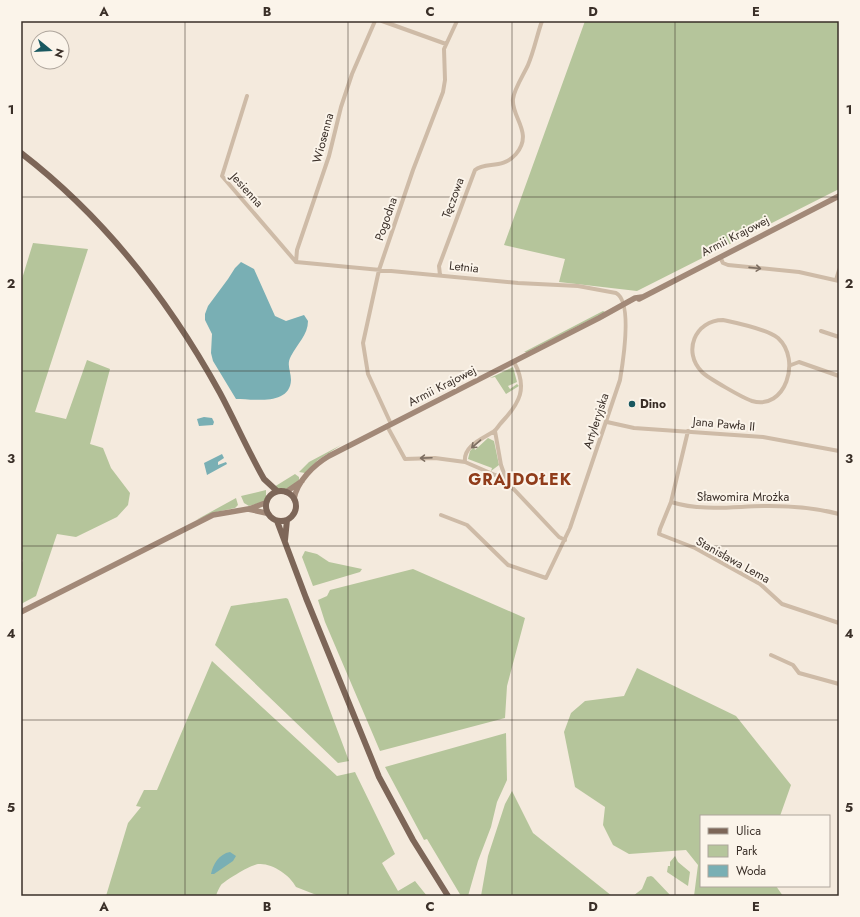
<svg xmlns="http://www.w3.org/2000/svg" width="860" height="917" font-family="Jost,sans-serif">
  <style>
    .green { fill: #b5c59b }
    .water { fill: #79afb4 }
    .lines { fill: none; stroke-linecap: round; stroke-linejoin: round }
    .street { stroke: #cebba7; stroke-width: 4 }
    .secondary { stroke: #a28978; stroke-width: 5.5 }
    .primary { stroke: #7d6658; stroke-width: 6 }
    .oneway { stroke: #7d6e61 }
    .grid { fill: none; stroke: #3a2f28; stroke-width: 1; stroke-opacity: 0.55 }
    .poi-dot { fill: #195860; stroke: #fbf4ea; stroke-width: 1.5 }
    .labels { text-anchor: middle; dominant-baseline: central; stroke-width: 4; stroke-linejoin: round; paint-order: stroke }
    .street-label { font-size: 12px; fill: #3a2f28; stroke: #fbf4ea }
    .poi-label { font-size: 12px; font-weight: bold; fill: #3a2f28; stroke: #fbf4ea; text-anchor: start }
    .district-label { font-size: 16px; font-weight: bold; letter-spacing: 1px; fill: #903c1a; stroke: #fbf4ea }
    .neatline { fill: none; stroke: #3a2f28; stroke-width: 1.5 }
    .grid-label { font-size: 13px; text-anchor: middle; font-weight: bold; fill: #3a2f28 }
  </style>
  <rect width="100%" height="100%" fill="#f4eadd"/>
  <!-- green -->
  <path class="green" d="M 585,21 L 839,21 L 839,189 L 637,291 L 559,282 L 565,259 L 504,245 Z
    M 33,243 L 88,249 L 35,412 L 66,419 L 87,360 L 110,369 L 90,444 L 103,448 L 111,468 L 130,493 L 128,505 L 117,517 L 76,537 L 57,534 L 36,596 L 21,604 L 21,566 L 23,560 L 21,559 L 21,282 Z
    M 603,311 L 605,312 L 527,352 L 524,352 Z
    M 513,367 L 517,382 L 508,386 L 510,389 L 517,384 L 519,386 L 506,394 L 495,377 L 490,378 Z
    M 488,438 L 494,441 L 499,465 L 491,471 L 492,468 L 468,459 L 470,451 L 474,447 L 475,450 Z
    M 341,445 L 318,460 L 305,473 L 299,472 L 309,462 Z
    M 295,474 L 299,477 L 299,480 C 291,487 285,493 274,487 Z
    M 266,490 L 266,497 L 263,502 L 249,506 L 244,503 L 241,496 Z
    M 236,498 L 238,505 L 235,508 L 216,512 L 196,520 Z
    M 305,551 L 317,554 L 329,562 L 362,569 L 360,572 L 313,586 L 302,557 Z
    M 413,569 L 525,618 L 507,686 L 505,718 L 380,751 L 325,622 L 318,600 L 327,596 L 330,590 Z
    M 286,598 L 288,599 L 349,761 L 338,763 L 215,645 L 231,606 Z
    M 212,661 L 337,776 L 355,772 L 395,854 L 382,863 L 398,891 L 415,881 L 427,896 L 319,896 L 296,887 C 290,875 272,863 259,864 C 252,864 226,880 221,885 C 219,888 217,892 216,896 L 106,896 L 128,823 L 141,807 L 136,806 L 144,790 L 157,790 Z
    M 637,668 L 736,716 L 791,785 L 780,816 L 701,816 L 701,886 L 776,886 L 783,896 L 694,896 L 698,865 L 686,850 L 629,854 L 613,845 L 603,825 L 605,807 L 575,787 L 564,732 L 571,713 L 585,701 L 624,696 Z
    M 506,733 L 507,780 L 497,802 L 491,827 L 478,861 L 468,896 L 461,896 L 427,839 L 424,840 L 385,767 Z
    M 512,791 L 533,833 L 612,896 L 481,896 L 488,856 L 505,804 Z
    M 675,856 L 678,862 L 690,872 L 688,886 L 667,872 L 668,866 L 670,866 L 670,862 Z
    M 651,876 L 653,877 L 671,896 L 633,896 L 642,889 L 647,877 Z"/>
  <!-- water -->
  <path class="water" d="M 241,262 L 254,269 L 275,316 L 286,321 L 304,315 L 308,321 C 308,335 297,344 291,356 C 286,365 291,371 291,380 C 290,406 253,399 236,399 L 213,361 L 211,353 L 212,334 L 205,320 L 205,314 L 208,306 L 228,279 L 235,268 Z
    M 204,417 L 212,418 L 214,422 L 213,425 L 199,426 L 197,419 Z
    M 222,454 L 224,458 L 218,462 L 218,465 L 226,462 L 227,464 L 207,475 L 204,463 Z
    M 230,852 L 236,856 L 233,861 L 214,874 L 211,874 C 213,864 219,854 230,852 Z"/>
  <g class="lines">
    <!-- street -->
    <path class="street" d="M 382,21 L 446,44
      M 247,96 L 222,176 L 296,262
      M 720,257 L 723,263 L 728,265 L 799,272 L 839,281
      M 296,262 L 518,283 L 578,286 L 616,293 C 633,302 623,362 620,380 L 570,528 L 546,578 L 508,565 L 467,525 L 441,515
      M 296,262 L 297,250 L 329,156 L 341,107 L 352,74 L 375,21
      M 440,275 L 439,266 L 475,170 C 486,161 502,170 516,154 C 534,133 511,117 513,99 C 514,89 524,74 528,65 C 534,51 537,35 542,21
      M 836,280 L 839,270
      M 723,320 C 737,323 767,329 778,338 C 802,360 785,411 752,401 C 743,398 708,378 702,372 C 682,352 695,320 723,320 Z
      M 821,331 L 839,337
      M 791,365 L 799,362 L 839,376
      M 607,422 L 634,428 L 763,437 L 839,451
      M 391,424 L 368,374 L 363,343 L 379,270 L 413,170 L 443,92 L 445,80 L 444,49 L 457,21
      M 387,426 L 405,459 L 435,458 L 465,462 L 495,475 L 504,476
      M 495,431 L 501,465 L 507,482 L 559,537 L 565,540
      M 688,431 L 671,502 L 660,529 L 659,534 L 695,548 L 760,584 L 782,604 L 839,623
      M 465,462 C 463,446 482,439 493,432 C 497,430 498,426 501,423 C 520,403 528,388 514,362
      M 671,502 C 704,512 735,506 769,506 C 792,506 817,508 839,514
      M 771,655 L 793,665 L 799,673 L 839,684"/>
    <!-- secondary -->
    <path class="secondary" d="M 639,299 L 839,196
      M 286,492 L 302,481
      M 294,499 C 297,481 314,465 329,456 L 599,318 L 635,298 L 642,297
      M 249,509 L 265,503
      M 21,612 L 213,515 L 248,509 L 266,513"/>
    <!-- primary -->
    <path class="primary" d="M 21,153 C 104,217 170,302 220,393 C 235,421 248,451 264,479 L 277,491
      M266 506a15 15 0 1 1 30 0a15 15 0 1 1-30 0Z
      M 277,521 L 306,598 L 379,777 L 413,840 L 448,896
      M 285,540 L 287,520"/>
  </g>
  <!-- one-way arrows -->
  <defs><path id="oneway-shaft" d="M-6 0H5M1.5-3L5.5 0L1.5 3" fill="none" stroke-width="1.6" stroke-linecap="round" stroke-linejoin="round"/></defs>
  <g class="oneway">
    <use href="#oneway-shaft" transform="translate(755 268) rotate(6)"/>
    <use href="#oneway-shaft" transform="translate(476 444) rotate(139)"/>
    <use href="#oneway-shaft" transform="translate(426 458) rotate(178)"/>
  </g>
  <!-- grid -->
  <path class="grid" d="M 185,21 L 185,896M 348,21 L 348,896M 512,21 L 512,896M 675,21 L 675,896M 21,197 L 839,197M 21,371 L 839,371M 21,546 L 839,546M 21,720 L 839,720"/>
  <!-- markers -->
  <circle class="poi-dot" cx="632" cy="404" r="4"/>
  <g class="labels">
    <!-- street labels -->
    <g class="street-label">
      <text transform="translate(323 138) rotate(-75)">Wiosenna</text>
      <text transform="translate(247 190) rotate(48)">Jesienna</text>
      <text transform="translate(453 198) rotate(-70)">Tęczowa</text>
      <text transform="translate(386 219) rotate(-71)">Pogodna</text>
      <text transform="translate(735 236) rotate(-27)">Armii Krajowej</text>
      <text transform="translate(464 267) rotate(6)">Letnia</text>
      <text transform="translate(442 386) rotate(-27)">Armii Krajowej</text>
      <text transform="translate(596 421) rotate(-72)">Artyleryjska</text>
      <text transform="translate(724 424) rotate(5)">Jana Pawła II</text>
      <text x="743" y="497">Sławomira Mrożka</text>
      <text transform="translate(733 560) rotate(29)">Stanisława Lema</text>
    </g>
    <!-- poi labels -->
    <g class="poi-label">
      <text x="640" y="404">Dino</text>
    </g>
    <!-- district labels -->
    <g class="district-label">
      <text x="520" y="479">GRAJDOŁEK</text>
    </g>
  </g>
  <!-- border -->
  <rect width="860" height="917" fill="none" stroke="#fbf4ea" stroke-width="44"/>
  <!-- legend -->
  <rect x="700" y="815" width="130" height="72" fill="#fbf4ea" stroke="#aea59c"/>
  <rect x="708" y="828" width="20" height="6" fill="#7d6658" stroke="#aea59c"/>
  <text x="736" y="835" font-size="12" fill="#3a2f28">Ulica</text>
  <rect x="708" y="845" width="20" height="12" fill="#b5c59b" stroke="#aea59c"/>
  <text x="736" y="855" font-size="12" fill="#3a2f28">Park</text>
  <rect x="708" y="865" width="20" height="12" fill="#79afb4" stroke="#aea59c"/>
  <text x="736" y="875" font-size="12" fill="#3a2f28">Woda</text>
  <!-- north arrow -->
  <g transform="translate(50 50) rotate(108)"><circle r="19" fill="#fbf4ea" stroke="#aea59c"/>
  <path d="M0-3L7 15L0 10L-7 15Z" fill="#195860"/>
  <text y="-6" font-size="11" font-weight="bold" text-anchor="middle" fill="#3a2f28">N</text>
  </g>
  <rect x="22" y="22" width="816" height="873" class="neatline"/>
  <g class="grid-label">
    <text x="104" y="16">A</text>
    <text x="267" y="16">B</text>
    <text x="430" y="16">C</text>
    <text x="593" y="16">D</text>
    <text x="756" y="16">E</text>
    <text x="11" y="114">1</text>
    <text x="849" y="114">1</text>
    <text x="11" y="288">2</text>
    <text x="849" y="288">2</text>
    <text x="11" y="463">3</text>
    <text x="849" y="463">3</text>
    <text x="11" y="638">4</text>
    <text x="849" y="638">4</text>
    <text x="11" y="812">5</text>
    <text x="849" y="812">5</text>
    <text x="104" y="911">A</text>
    <text x="267" y="911">B</text>
    <text x="430" y="911">C</text>
    <text x="593" y="911">D</text>
    <text x="756" y="911">E</text>
  </g>
</svg>
